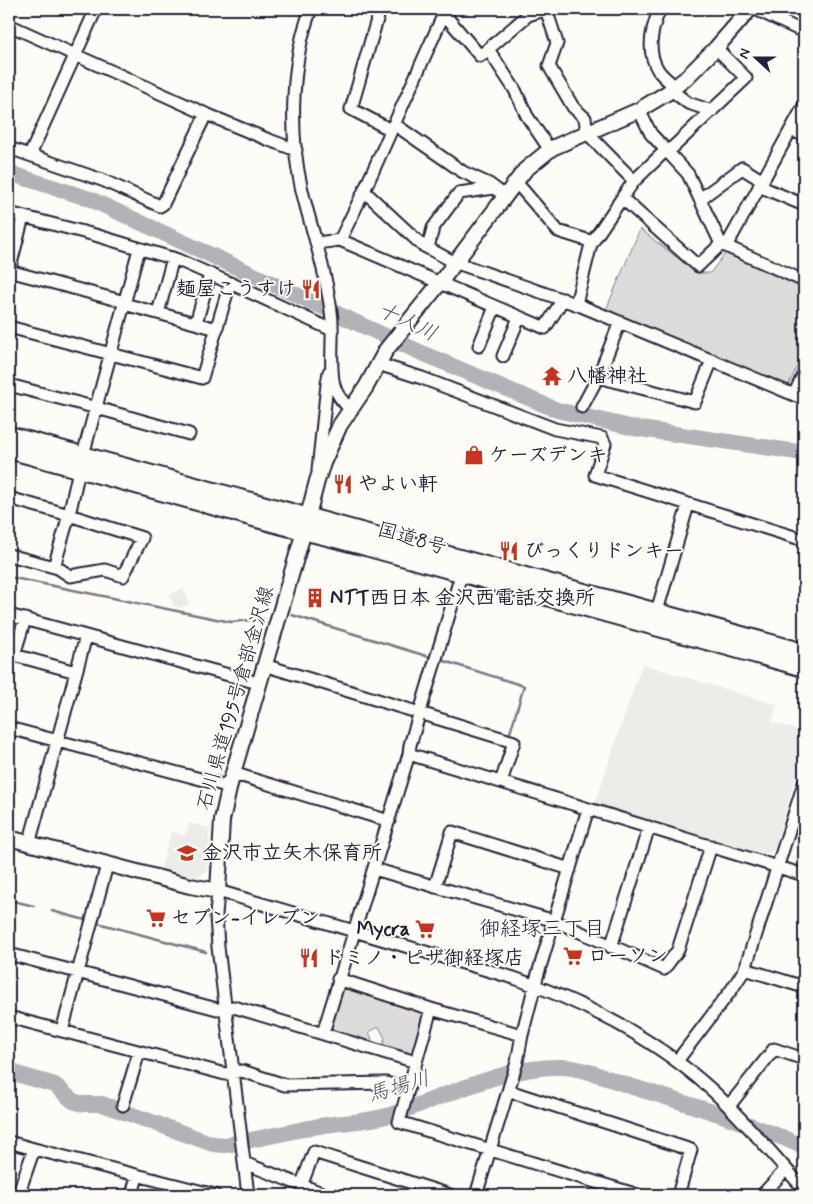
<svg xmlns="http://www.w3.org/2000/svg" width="813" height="1204" font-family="Mynerve,'Klee One',sans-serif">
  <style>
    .built { fill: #ecece9 }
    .green { fill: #dddcdb; stroke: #807f8b }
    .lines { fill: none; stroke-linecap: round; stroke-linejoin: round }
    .stream { stroke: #787885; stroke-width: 2.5 }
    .river { stroke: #b2b2b7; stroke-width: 16 }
    .minor-casing { stroke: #22223b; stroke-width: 15 }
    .major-casing { stroke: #22223b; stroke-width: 18 }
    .highway-casing { stroke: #22223b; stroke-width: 20 }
    .minor { stroke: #fdfcf7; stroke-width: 11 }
    .major { stroke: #fdfcf7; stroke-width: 14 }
    .highway { stroke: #fdfcf7; stroke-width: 16 }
    .labels { text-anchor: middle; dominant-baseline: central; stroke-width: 4; stroke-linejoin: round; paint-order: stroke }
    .poi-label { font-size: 20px; font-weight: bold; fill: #22223b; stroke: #fdfcf7; text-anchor: start }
    .street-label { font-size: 20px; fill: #22223b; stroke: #fdfcf7 }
    .water-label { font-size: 21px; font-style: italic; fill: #545466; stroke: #fdfcf7 }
    .neighbourhood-label { font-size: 21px; fill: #22223b; stroke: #fdfcf7 }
  </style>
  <rect width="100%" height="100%" fill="#fdfcf7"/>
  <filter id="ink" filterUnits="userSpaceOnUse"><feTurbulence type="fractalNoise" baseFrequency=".02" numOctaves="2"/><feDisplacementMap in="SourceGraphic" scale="10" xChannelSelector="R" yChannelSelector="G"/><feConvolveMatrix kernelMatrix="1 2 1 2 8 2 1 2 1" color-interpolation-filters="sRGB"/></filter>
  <g filter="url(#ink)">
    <!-- built -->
    <path class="built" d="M 183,588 L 190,603 L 180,608 L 174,606 L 169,595 Z
      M 642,664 L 777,705 L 772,722 L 804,732 L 804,750 L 774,850 L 765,855 L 595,803 Z
      M 189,823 L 210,828 L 207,871 L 196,878 L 189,880 L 160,872 L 171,832 L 186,835 Z"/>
    <!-- green -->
    <path class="green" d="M 640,229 L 697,273 L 710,273 L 727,251 L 804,289 L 804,352 L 788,386 L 605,312 Z
      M 344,986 L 422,1010 L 426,1016 L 414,1053 L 409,1055 L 382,1047 L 385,1038 L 379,1027 L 369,1032 L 372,1039 L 371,1044 L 330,1032 L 328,1027 L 339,989 Z"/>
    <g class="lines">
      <!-- stream -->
      <path class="stream" d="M 9,577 L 231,622 L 263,619
        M 292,615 L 433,658
        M 441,660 L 524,686 L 509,736
        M 498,773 L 506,745
        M 508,778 L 540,787
        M 551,791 L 558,793
        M 575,798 L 592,804
        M 595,804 L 681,831
        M 708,839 L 759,855
        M 9,900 L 34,906
        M 52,911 L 89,921
        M 94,922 L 206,952"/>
      <!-- river -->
      <path class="river" d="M 9,173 L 90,199 L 424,354 L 557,410 L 634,428 L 804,453
        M 9,1068 L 17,1074 L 55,1085 L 73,1101 L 83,1104 L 102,1104 L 213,1144 L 226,1145 C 257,1139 288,1132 319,1126 C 344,1122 369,1122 393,1114 C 445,1097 505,1066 560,1067 C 584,1067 610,1080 633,1087 C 691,1105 749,1122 804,1147"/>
      <defs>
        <path id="minor" d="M 311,9 C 291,60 289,132 301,186 C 309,222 322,257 328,293 C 330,303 332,314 332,324 C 333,341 329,373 335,388 C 337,396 345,404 351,410
          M 380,9 L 351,109 L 391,130
          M 546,9 L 557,43 L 549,66 L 573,107 L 585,118 L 587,133 L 634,181
          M 660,9 C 652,27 646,51 658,70 C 662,76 670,82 675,87
          M 755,9 L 804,32
          M 444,14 L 480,56 L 528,15 L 548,9
          M 9,25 L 206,114 L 269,140 L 296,150
          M 488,49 L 515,90 L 527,116 L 550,150
          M 671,90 L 688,103 L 712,111
          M 394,124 L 463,172 L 489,184 L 505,196
          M 791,130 L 804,135
          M 9,148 L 102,180 L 160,206 L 163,204 L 206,114
          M 666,150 L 688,174 L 721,244
          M 668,152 L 746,78 L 716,48
          M 30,155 L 96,9
          M 516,182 L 558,231 L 593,242
          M 759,186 L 804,205
          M 364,191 L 422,245 L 454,262 L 581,306 L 804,399
          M 622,198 L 634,181 L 666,150 L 651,134 L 639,110
          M 700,199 L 742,168 L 763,181
          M 9,213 L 95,235 L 178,260 L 230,283
          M 340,240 L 545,328 L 563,299
          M 317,243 L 340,240 L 364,191 L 446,9
          M 727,245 L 804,106
          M 428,248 L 433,228 L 459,193 L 494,188
          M 9,271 L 125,302
          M 9,271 L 23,217
          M 124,304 L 217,329
          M 576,304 L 591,244 L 622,198 L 698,266 L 721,244 L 804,281
          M 158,313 L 173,258
          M 196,323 L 210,274
          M 9,327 L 202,378 L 230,283 L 332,330
          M 479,346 L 495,307
          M 503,356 L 519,318
          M 378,364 L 422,378 L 555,429 L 602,438 L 605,444 L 595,475 L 804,540
          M 598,377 L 695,402 L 712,360
          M 9,385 L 97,408 L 189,434
          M 794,395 L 804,373
          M 582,407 L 598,377 L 620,322
          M 83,455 L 139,249
          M 318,470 L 327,384 L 329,372
          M 9,498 L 69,515 L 54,567
          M 9,555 L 58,568 L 70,576 L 105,570 L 123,576 L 142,538 L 69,515 L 79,470
          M 657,611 L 688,505
          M 9,615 L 86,636
          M 25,619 L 14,655 L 76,672
          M 264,665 L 514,742 L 501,782
          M 9,728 L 223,785 L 239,775 L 389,821
          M 409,754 L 410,745 L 461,575
          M 29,844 L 86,636 L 258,683
          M 374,869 L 555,921 L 664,969 L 678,950 L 711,846
          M 435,887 L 452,832 L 570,869
          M 611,947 L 649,827
          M 9,954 L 217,1009 L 234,1007 L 416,1062
          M 745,969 L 804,987
          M 338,979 L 431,1009 L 522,1035
          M 431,1009 L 399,1122 L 638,1195
          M 9,1017 L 225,1074 L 242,1071 L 285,1085 L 386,1083 L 408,1090
          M 62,1031 L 107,865
          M 323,1033 L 409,754 L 804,875
          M 677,1061 L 732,989 L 745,969 L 804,783
          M 509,1091 L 691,1150 L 678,1195
          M 123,1105 L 139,1052
          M 729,1106 L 774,1049 L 804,1059
          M 9,1142 L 34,1149
          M 244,1163 L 327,1195
          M 301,1186 L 314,1152 L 450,1195
          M 18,1195 L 34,1149 L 215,1195
          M 132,1195 L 137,1176
          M 248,1195 L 218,947 L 216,915 L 218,891 L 514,978 C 586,1003 656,1039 713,1091 C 745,1121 774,1156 804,1189
          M 476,1195 L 517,1062 L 522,1035 L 537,977 L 588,809
          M 762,1195 L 786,1169"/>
        <path id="major" d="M 9,838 L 190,886 L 218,891 L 222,820 L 231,780 L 304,531 L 317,481 L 323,463 L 340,425 L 366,387 L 386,350 L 439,284 L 525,170 L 552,148 L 639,110 L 667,93 L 685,79 L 716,48 L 750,9"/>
        <path id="highway" d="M 9,435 L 804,652
          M 9,450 L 230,511 C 276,526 323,535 369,548 C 514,589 659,629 804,668"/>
      </defs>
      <!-- minor casing -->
      <use href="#minor" class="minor-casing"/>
      <!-- major casing -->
      <use href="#major" class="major-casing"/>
      <!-- highway casing -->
      <use href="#highway" class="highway-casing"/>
      <!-- minor -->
      <use href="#minor" class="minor"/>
      <!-- major -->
      <use href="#major" class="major"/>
      <!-- highway -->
      <use href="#highway" class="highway"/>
    </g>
  </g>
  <!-- icons -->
  <defs>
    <symbol id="restaurant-bare" viewBox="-9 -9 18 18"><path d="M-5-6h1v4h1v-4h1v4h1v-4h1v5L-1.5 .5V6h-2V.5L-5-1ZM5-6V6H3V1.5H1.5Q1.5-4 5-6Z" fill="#c8321e" stroke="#fdfcf7" stroke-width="2.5" paint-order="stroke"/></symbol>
    <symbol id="temple-bare" viewBox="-9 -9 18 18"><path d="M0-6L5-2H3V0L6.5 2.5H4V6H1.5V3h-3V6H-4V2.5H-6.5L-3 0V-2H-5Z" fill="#c8321e" stroke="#fdfcf7" stroke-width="2.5" paint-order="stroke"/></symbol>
    <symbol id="shop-bare" viewBox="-9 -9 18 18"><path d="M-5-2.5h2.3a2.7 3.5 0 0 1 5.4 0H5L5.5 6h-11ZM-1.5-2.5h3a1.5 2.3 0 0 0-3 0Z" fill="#c8321e" stroke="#fdfcf7" stroke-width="2.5" paint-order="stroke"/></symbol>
    <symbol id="building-bare" viewBox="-9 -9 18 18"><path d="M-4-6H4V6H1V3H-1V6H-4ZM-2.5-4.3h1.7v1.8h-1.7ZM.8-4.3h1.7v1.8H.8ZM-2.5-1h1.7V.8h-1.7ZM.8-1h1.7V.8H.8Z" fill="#c8321e" stroke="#fdfcf7" stroke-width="2.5" paint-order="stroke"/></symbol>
    <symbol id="school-bare" viewBox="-9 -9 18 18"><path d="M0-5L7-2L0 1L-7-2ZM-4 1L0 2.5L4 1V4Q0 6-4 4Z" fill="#c8321e" stroke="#fdfcf7" stroke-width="2.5" paint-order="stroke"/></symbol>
    <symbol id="supermarket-bare" viewBox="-9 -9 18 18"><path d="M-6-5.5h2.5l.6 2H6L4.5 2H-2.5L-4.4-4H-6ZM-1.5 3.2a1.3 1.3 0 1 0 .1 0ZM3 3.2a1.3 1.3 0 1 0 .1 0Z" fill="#c8321e" stroke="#fdfcf7" stroke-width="2.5" paint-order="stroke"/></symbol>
  </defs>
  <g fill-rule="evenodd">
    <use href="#restaurant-bare" x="297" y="275" width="28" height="28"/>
    <use href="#temple-bare" x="538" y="362" width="28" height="28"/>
    <use href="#shop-bare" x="460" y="441" width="28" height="28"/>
    <use href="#restaurant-bare" x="329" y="470" width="28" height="28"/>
    <use href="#restaurant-bare" x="495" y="537" width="28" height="28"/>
    <use href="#building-bare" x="301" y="584" width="28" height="28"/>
    <use href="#school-bare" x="173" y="839" width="28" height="28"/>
    <use href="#supermarket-bare" x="142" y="904" width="28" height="28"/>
    <use href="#supermarket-bare" x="411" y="915" width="28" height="28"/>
    <use href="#supermarket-bare" x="559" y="942" width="28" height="28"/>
    <use href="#restaurant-bare" x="295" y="944" width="28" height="28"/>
  </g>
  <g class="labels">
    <!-- poi labels -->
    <g class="poi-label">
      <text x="296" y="289" text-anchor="end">麺屋こうすけ</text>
      <text x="567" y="376">八幡神社</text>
      <text x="489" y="455">ケーズデンキ</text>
      <text x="358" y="484">やよい軒</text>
      <text x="524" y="551">びっくりドンキー</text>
      <text x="330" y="598">NTT西日本 金沢西電話交換所</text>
      <text x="202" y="853">金沢市立矢木保育所</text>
      <text x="171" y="918">セブン-イレブン</text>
      <text x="410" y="929" text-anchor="end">Mycra</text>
      <text x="588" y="956">ローソン</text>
      <text x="324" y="958">ドミノ・ピザ御経塚店</text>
    </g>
    <!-- street labels -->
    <g class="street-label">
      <text transform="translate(412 539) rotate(16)">国道8号</text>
      <text transform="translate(236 698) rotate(-74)">石川県道195号倉部金沢線</text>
    </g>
    <!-- water labels -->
    <g class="water-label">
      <text transform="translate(407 322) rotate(25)">十人川</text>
      <text transform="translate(399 1087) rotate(-16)">馬場川</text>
    </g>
    <!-- neighbourhood labels -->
    <g class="neighbourhood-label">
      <text x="542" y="929">御経塚三丁目</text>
    </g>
  </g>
  <!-- margin -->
  <rect width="813" height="1204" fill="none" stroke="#fdfcf7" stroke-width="30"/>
  <rect x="15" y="15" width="783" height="1174" fill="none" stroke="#22223b" stroke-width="2" filter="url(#ink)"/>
  <!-- north arrow -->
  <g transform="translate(756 58) rotate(291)" stroke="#fdfcf7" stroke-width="4" paint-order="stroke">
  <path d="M0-4L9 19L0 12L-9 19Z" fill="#22223b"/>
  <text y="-8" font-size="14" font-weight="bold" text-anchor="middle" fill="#22223b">N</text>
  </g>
</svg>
